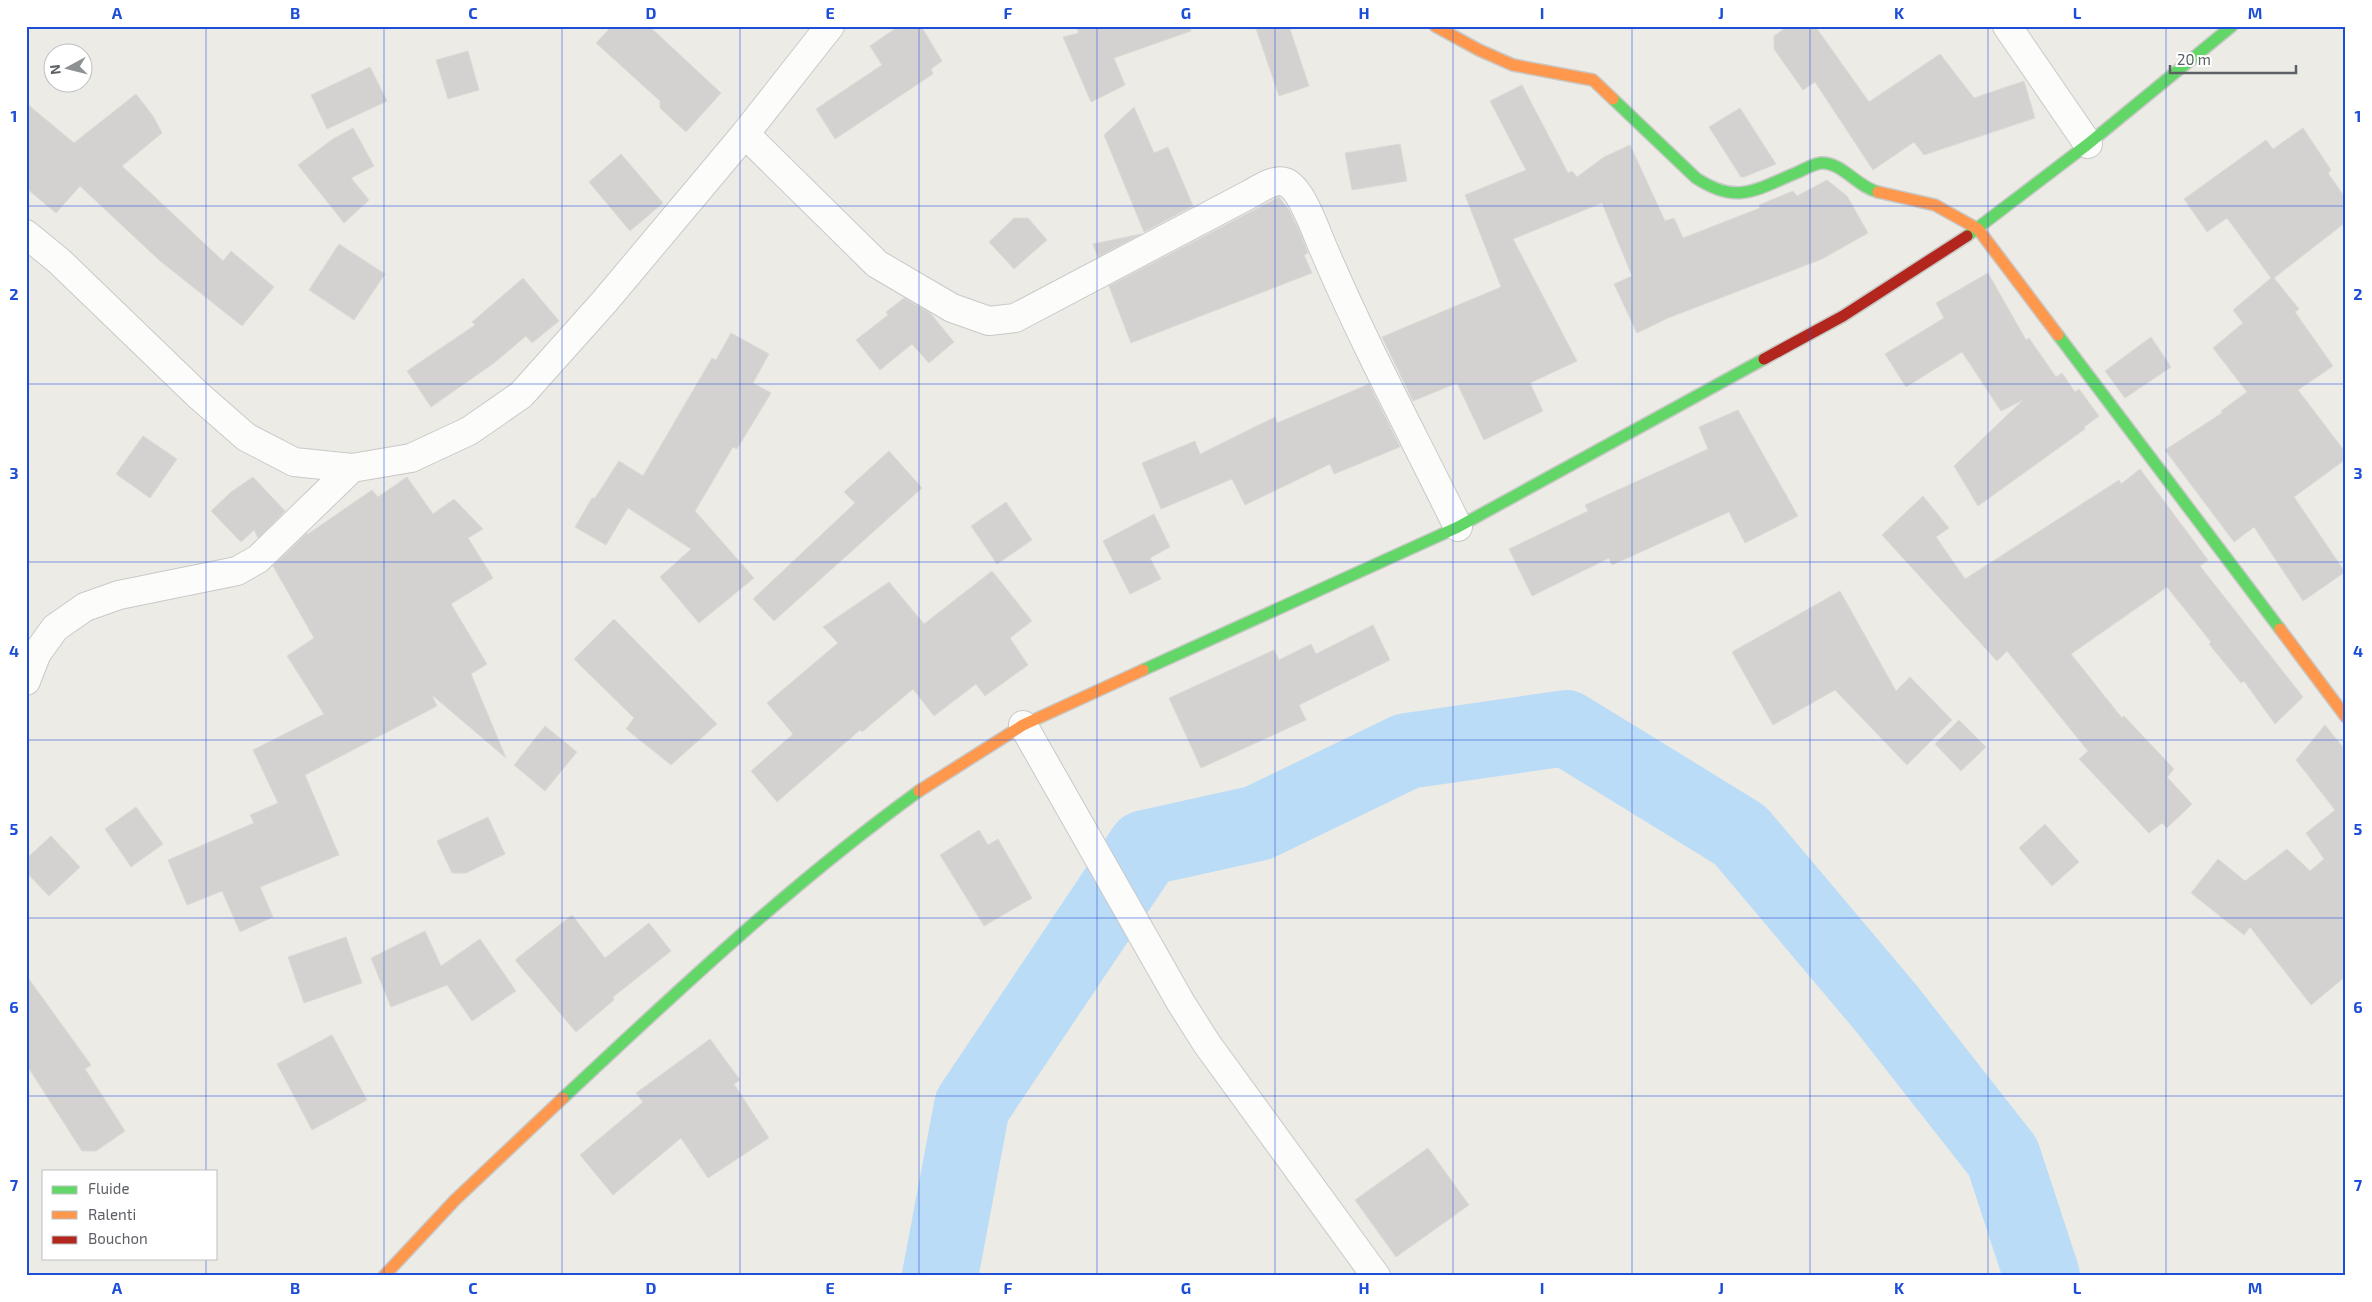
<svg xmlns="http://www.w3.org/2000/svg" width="2372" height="1302" font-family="'Exo 2',sans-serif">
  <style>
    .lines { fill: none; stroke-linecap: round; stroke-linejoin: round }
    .river { stroke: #bbdcf6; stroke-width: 76 }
    .building { fill: #d3d2d0; stroke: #dcdad6 }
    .street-casing { stroke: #c9c9c9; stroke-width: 30 }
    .fast-casing { stroke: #c8c8c7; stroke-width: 14 }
    .slow-casing { stroke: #c8c8c7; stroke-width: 14 }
    .jam-casing { stroke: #c8c8c7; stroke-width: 14 }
    .street { stroke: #fcfcfb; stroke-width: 28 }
    .fast { stroke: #63d668; stroke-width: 11 }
    .slow { stroke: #ff974d; stroke-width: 11 }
    .jam { stroke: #b3261e; stroke-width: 11 }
    .grid { fill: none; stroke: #1d4ed8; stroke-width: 1; stroke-opacity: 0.55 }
    .neatline { fill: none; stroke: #1d4ed8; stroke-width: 2 }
    .grid-label { font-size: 16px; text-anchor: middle; font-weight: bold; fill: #1d4ed8 }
  </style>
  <rect width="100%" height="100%" fill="#ecebe6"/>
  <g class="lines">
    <!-- river -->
    <path class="river" d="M 940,1276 L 972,1106 L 1145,848 L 1258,823 L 1407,751 L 1566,728 L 1740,835 L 1886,1008 L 2003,1157 L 2042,1276"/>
  </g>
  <!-- building -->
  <path class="building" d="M 612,26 L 649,26 L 721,93 L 686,132 L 660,108 L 660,101 L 596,43 Z
    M 899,26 L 921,26 L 942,61 L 931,69 L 933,74 L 835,139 L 816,109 L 882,65 L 870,46 Z
    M 1076,26 L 1190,26 L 1191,31 L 1114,58 L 1125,85 L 1091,102 L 1063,37 L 1079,33 Z
    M 1255,26 L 1289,26 L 1309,86 L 1279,96 Z
    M 1788,26 L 1815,26 L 1869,102 L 1940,54 L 1974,98 L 2024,81 L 2035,118 L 1924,155 L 1914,142 L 1873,170 L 1815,82 L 1803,90 L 1774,49 L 1774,36 Z
    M 468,51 L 479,90 L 448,99 L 436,60 Z
    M 370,67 L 387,101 L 327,129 L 311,95 Z
    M 1522,85 L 1568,173 L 1572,171 L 1577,177 L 1604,157 L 1630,145 L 1665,221 L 1674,218 L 1683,238 L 1760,208 L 1759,205 L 1793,191 L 1797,196 L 1827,180 L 1847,196 L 1868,233 L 1822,259 L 1668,318 L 1637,333 L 1614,284 L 1632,276 L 1602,203 L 1513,239 L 1577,361 L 1530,383 L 1543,411 L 1484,440 L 1457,383 L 1413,401 L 1382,337 L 1501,287 L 1465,195 L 1526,170 L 1490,101 Z
    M 136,94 L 153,116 L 162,133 L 122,166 L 223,261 L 231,251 L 274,287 L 242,326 L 159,260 L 80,186 L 56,213 L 26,188 L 26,103 L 74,143 Z
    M 1134,107 L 1154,153 L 1168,147 L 1193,206 L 1144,232 L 1104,135 Z
    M 1740,108 L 1776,164 L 1744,177 L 1741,177 L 1709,127 Z
    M 353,128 L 374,166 L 351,178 L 369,200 L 344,223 L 298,165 L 333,139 Z
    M 2303,128 L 2331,170 L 2328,173 L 2346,199 L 2346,222 L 2274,278 L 2299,309 L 2295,312 L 2333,366 L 2298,390 L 2346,453 L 2346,459 L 2294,497 L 2345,572 L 2303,601 L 2254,527 L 2234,542 L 2165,450 L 2222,413 L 2221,411 L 2247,392 L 2213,348 L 2243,323 L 2233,310 L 2271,278 L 2227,218 L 2207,232 L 2184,199 L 2266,140 L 2273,149 Z
    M 1400,144 L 1407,181 L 1352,190 L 1345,153 Z
    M 621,154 L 663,203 L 630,231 L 589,182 Z
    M 1279,197 L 1289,210 L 1299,230 L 1308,253 L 1304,255 L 1312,273 L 1131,343 L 1109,286 Z
    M 1014,218 L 1028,218 L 1047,240 L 1014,269 L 989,242 Z
    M 1141,234 L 1098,257 L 1093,244 Z
    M 339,244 L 385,274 L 354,320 L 309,290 Z
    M 1988,273 L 2026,340 L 2029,338 L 2056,377 L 2062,373 L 2075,392 L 2079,389 L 2099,416 L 2084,427 L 2085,429 L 1978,506 L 1954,466 L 2023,400 L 2001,411 L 1962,352 L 1906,387 L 1885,354 L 1944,318 L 1936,303 Z
    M 523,278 L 559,321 L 532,343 L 526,336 L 494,363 L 431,407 L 407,371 L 475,325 L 472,322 Z
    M 904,298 L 930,313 L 954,342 L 929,363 L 912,344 L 880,370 L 856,340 L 888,315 L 886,312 Z
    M 731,333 L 769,354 L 753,383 L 771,393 L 737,449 L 733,447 L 695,511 L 754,578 L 699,623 L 660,577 L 691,549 L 628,508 L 606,545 L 575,527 L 592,498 L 595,498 L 619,461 L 643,476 L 712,358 L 716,360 Z
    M 2151,337 L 2171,367 L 2125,398 L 2105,371 Z
    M 1369,384 L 1400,447 L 1334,474 L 1330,464 L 1245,505 L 1232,479 L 1161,509 L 1142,463 L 1195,441 L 1200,454 L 1275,417 L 1277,423 Z
    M 1738,410 L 1798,516 L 1745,543 L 1729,512 L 1612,565 L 1609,558 L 1532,596 L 1509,549 L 1588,511 L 1585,505 L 1708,449 L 1699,427 Z
    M 143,436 L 177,459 L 150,498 L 116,474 Z
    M 889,451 L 922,488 L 774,621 L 753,599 L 855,503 L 844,492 Z
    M 2140,469 L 2208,560 L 2200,566 L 2303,697 L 2275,724 L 2244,681 L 2241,683 L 2209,644 L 2211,642 L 2167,587 L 2071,654 L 2122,718 L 2124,716 L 2174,769 L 2167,777 L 2192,804 L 2167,828 L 2162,823 L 2149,833 L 2079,759 L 2088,751 L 2007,651 L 1997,661 L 1882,535 L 1923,496 L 1949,528 L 1936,537 L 1965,579 L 2119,480 L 2121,484 Z
    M 253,477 L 285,511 L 258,538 L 254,530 L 241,542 L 211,511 L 231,492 Z
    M 407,477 L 433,514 L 454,499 L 483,529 L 468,538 L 493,578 L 451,604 L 487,664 L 471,674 L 506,758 L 432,695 L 437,706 L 305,775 L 339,855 L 260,887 L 273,917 L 240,932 L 222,891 L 187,905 L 168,860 L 254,823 L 250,815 L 278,803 L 253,750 L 324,714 L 287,656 L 314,638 L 273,566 L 307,533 L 308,534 L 372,490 L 378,497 Z
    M 1006,502 L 1032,540 L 997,564 L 971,526 Z
    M 1154,514 L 1170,547 L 1150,558 L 1161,579 L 1130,594 L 1103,541 Z
    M 992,571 L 1032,621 L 1010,638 L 1028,665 L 985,696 L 976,684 L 934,716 L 913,689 L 862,732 L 860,730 L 777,802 L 751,771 L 793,734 L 767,703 L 838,643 L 823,627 L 889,582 L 924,624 Z
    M 1840,591 L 1896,691 L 1910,677 L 1952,720 L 1907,765 L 1835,690 L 1773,725 L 1732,652 Z
    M 614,619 L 717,724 L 671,765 L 626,729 L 634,718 L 574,659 Z
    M 1373,625 L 1390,660 L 1299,705 L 1306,720 L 1201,768 L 1169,698 L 1274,650 L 1279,660 L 1311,644 L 1316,654 Z
    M 1959,720 L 1986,747 L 1961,771 L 1935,744 Z
    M 2325,725 L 2346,751 L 2346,976 L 2311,1005 L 2250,927 L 2244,935 L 2191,893 L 2218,859 L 2245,881 L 2287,849 L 2310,871 L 2324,859 L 2306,833 L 2335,810 L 2296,760 Z
    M 545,726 L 577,752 L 545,791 L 514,765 Z
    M 136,807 L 163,844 L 131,867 L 105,829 Z
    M 488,817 L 505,854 L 466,873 L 452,873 L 437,841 Z
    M 2045,824 L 2079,862 L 2052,886 L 2019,848 Z
    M 979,830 L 988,845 L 998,839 L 1032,898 L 984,926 L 940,855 Z
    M 51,836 L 80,867 L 49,896 L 26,872 L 26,859 Z
    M 572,915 L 605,958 L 649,923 L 671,951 L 613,997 L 614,1000 L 576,1032 L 515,960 Z
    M 425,931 L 441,966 L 480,939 L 516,991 L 472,1021 L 447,985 L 391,1007 L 371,958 Z
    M 346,937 L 362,983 L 304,1003 L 288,957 Z
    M 26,975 L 91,1065 L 85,1069 L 125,1131 L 96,1151 L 82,1151 L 26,1064 Z
    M 332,1035 L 367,1100 L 312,1130 L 277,1064 Z
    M 710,1039 L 740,1080 L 734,1084 L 769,1138 L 708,1178 L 681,1138 L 613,1195 L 580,1155 L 643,1102 L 636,1093 Z
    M 1428,1148 L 1469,1205 L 1396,1257 L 1355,1200 Z"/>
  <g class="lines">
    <defs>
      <path id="street" d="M 2007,26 L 2088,144
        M 745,134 L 877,264 L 952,308 L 989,321 L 1015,318 L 1250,194 C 1259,189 1275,178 1285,182 C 1302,188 1317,235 1324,250 C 1364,344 1413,435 1458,527
        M 26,234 L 59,261 L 198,395 L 246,437 L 294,462 L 352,468 L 411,458 L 469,431 L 521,395 L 605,301 L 745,134 L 830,26
        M 26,681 L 37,653 L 55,628 L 85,607 L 119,595 L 237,571 L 258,559 L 352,468
        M 1023,725 L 1181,1003 L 1207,1044 L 1376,1276"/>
      <path id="fast" d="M 1613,99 L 1696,178 C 1737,205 1755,190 1796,173 C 1803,170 1813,164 1821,163 C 1842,162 1857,187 1878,192
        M 1967,236 L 2088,144 L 2232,26
        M 2058,335 L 2280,629
        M 1143,670 L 1458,527 L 1764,359
        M 563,1098 C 677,991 792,883 919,791"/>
      <path id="slow" d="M 1435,26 L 1479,50 L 1513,65 L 1593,80 L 1613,99
        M 1878,192 L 1935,205 L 1978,229 L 2058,335
        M 2280,629 L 2346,717
        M 919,791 L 1023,725 L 1143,670
        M 384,1276 L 455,1200 L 563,1098"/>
      <path id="jam" d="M 1764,359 L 1843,316 L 1967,236"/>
    </defs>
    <!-- street casing -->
    <use href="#street" class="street-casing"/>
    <!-- fast casing -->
    <use href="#fast" class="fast-casing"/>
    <!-- slow casing -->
    <use href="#slow" class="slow-casing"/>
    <!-- jam casing -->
    <use href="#jam" class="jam-casing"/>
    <!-- street -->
    <use href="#street" class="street"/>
    <!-- fast -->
    <use href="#fast" class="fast"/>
    <!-- slow -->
    <use href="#slow" class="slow"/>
    <!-- jam -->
    <use href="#jam" class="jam"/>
  </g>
  <!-- grid -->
  <path class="grid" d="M 206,26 L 206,1171M 384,26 L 384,1276M 562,26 L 562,1276M 740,26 L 740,1276M 919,26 L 919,1276M 1097,26 L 1097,1276M 1275,26 L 1275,1276M 1453,26 L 1453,1276M 1632,26 L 1632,1276M 1810,26 L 1810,1276M 1988,26 L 1988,1276M 2166,26 L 2166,1276M 26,206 L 2346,206M 26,384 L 2346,384M 26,562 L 2346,562M 26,740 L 2346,740M 26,918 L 2346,918M 26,1096 L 2346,1096M 206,1258 L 206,1276"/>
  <!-- border -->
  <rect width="2372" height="1302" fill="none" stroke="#ffffff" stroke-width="55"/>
  <!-- legend -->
  <rect x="42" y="1170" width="175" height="90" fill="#ffffff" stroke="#bebfc1"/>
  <rect x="52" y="1186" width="25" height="8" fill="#63d668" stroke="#bebfc1"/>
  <text x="88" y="1194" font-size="15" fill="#5c6065">Fluide</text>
  <rect x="52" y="1211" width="25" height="8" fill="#ff974d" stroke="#bebfc1"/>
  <text x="88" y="1220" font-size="15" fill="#5c6065">Ralenti</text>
  <rect x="52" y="1236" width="25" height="8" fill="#b3261e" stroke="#bebfc1"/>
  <text x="88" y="1244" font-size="15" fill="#5c6065">Bouchon</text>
  <!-- north arrow -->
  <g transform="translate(68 68) rotate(263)"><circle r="24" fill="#ffffff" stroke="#bebfc1"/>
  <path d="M0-4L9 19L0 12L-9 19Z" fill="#8e9192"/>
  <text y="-8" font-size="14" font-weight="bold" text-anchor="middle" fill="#5c6065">N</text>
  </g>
  <!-- scale -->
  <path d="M2170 65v8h126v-8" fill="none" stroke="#5c6065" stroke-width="2.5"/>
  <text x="2177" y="65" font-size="15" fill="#5c6065" stroke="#ffffff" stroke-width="4" paint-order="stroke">20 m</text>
  <rect x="28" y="28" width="2316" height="1246" class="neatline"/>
  <g class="grid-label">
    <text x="117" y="19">A</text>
    <text x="295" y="19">B</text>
    <text x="473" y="19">C</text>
    <text x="651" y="19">D</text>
    <text x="830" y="19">E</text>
    <text x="1008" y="19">F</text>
    <text x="1186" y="19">G</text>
    <text x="1364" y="19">H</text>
    <text x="1542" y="19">I</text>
    <text x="1721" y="19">J</text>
    <text x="1899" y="19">K</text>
    <text x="2077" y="19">L</text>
    <text x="2255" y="19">M</text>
    <text x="14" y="122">1</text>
    <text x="2358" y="122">1</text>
    <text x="14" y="300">2</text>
    <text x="2358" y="300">2</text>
    <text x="14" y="479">3</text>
    <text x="2358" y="479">3</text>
    <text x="14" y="657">4</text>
    <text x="2358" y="657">4</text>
    <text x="14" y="835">5</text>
    <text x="2358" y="835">5</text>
    <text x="14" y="1013">6</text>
    <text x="2358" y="1013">6</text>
    <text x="14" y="1191">7</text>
    <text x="2358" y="1191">7</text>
    <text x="117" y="1294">A</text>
    <text x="295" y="1294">B</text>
    <text x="473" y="1294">C</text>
    <text x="651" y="1294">D</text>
    <text x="830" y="1294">E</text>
    <text x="1008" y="1294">F</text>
    <text x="1186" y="1294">G</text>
    <text x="1364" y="1294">H</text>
    <text x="1542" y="1294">I</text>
    <text x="1721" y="1294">J</text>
    <text x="1899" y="1294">K</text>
    <text x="2077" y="1294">L</text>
    <text x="2255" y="1294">M</text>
  </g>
</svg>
